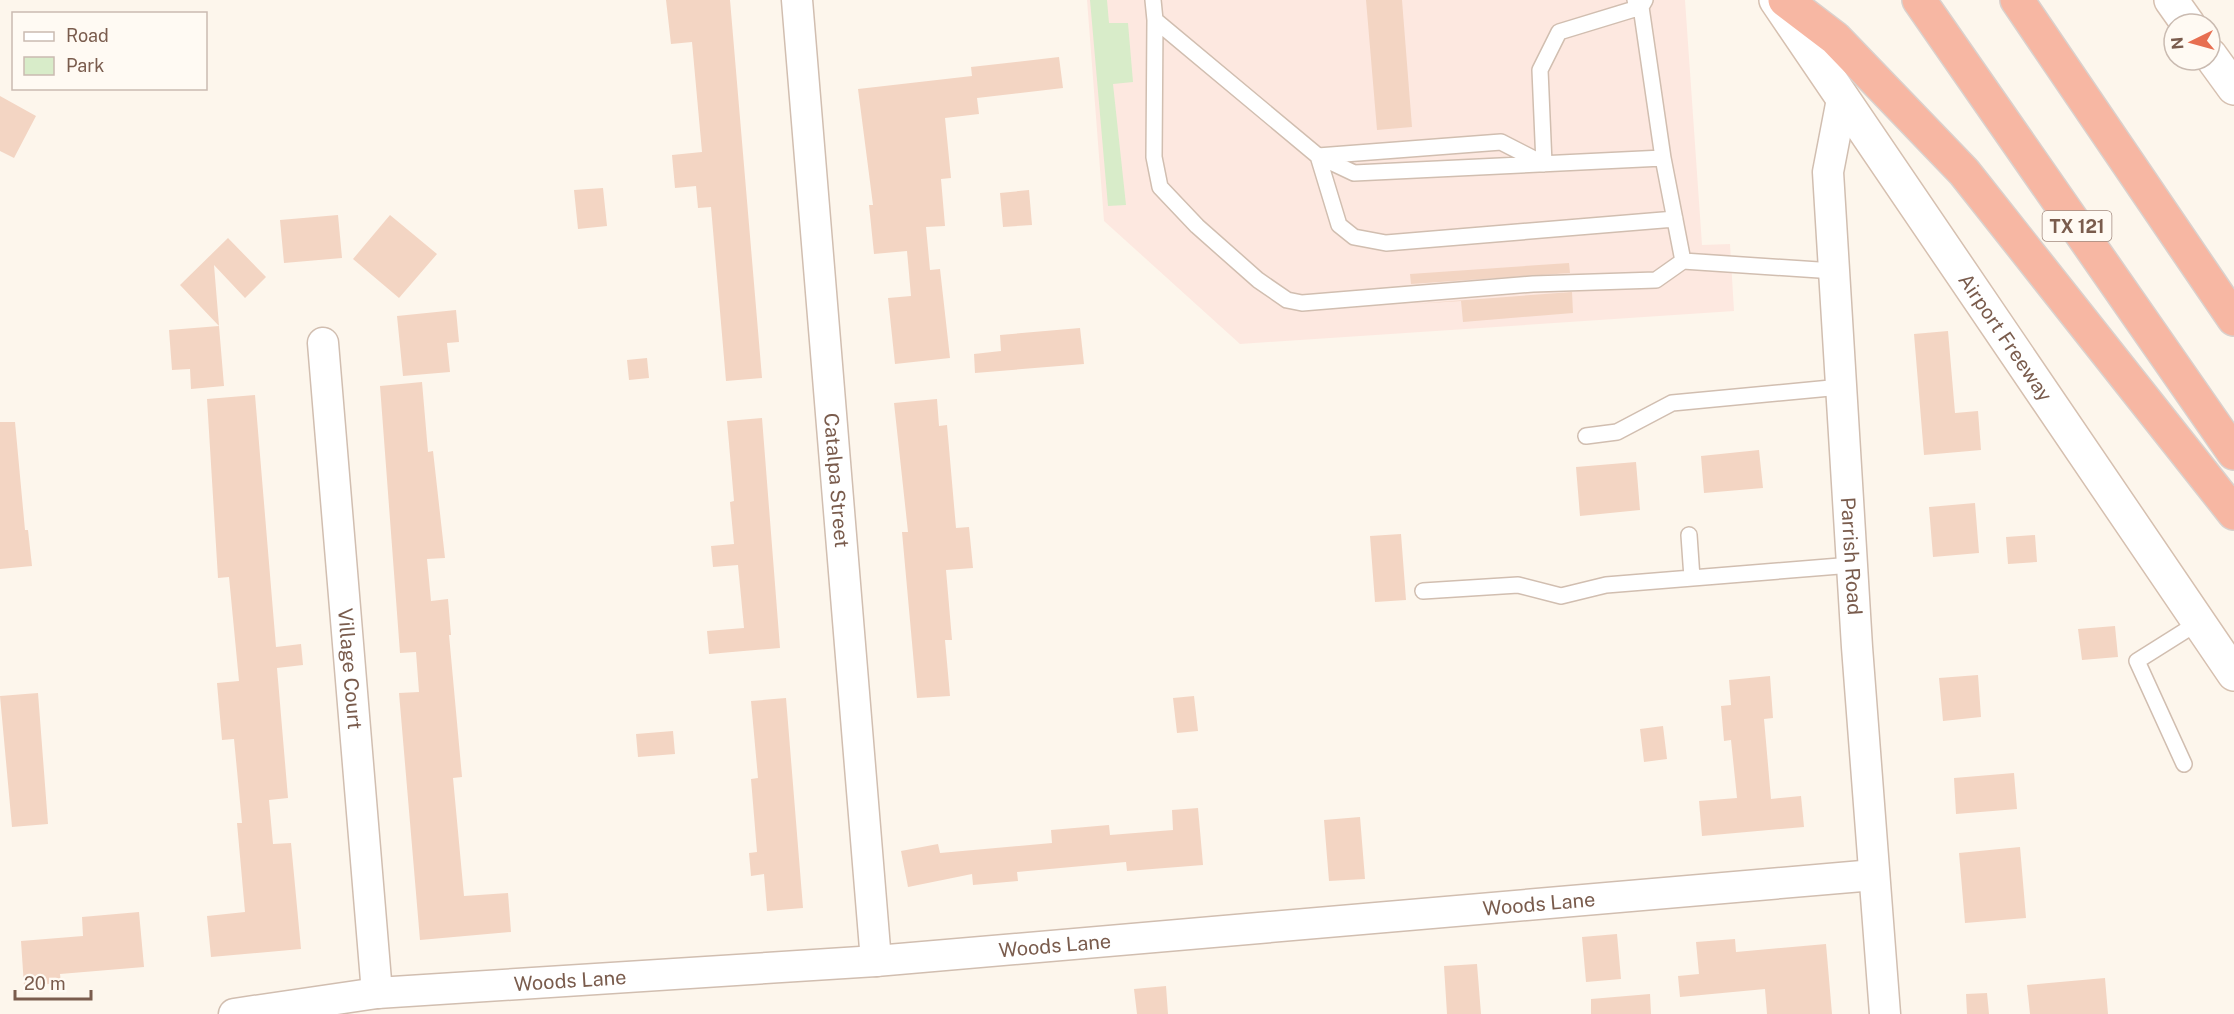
<svg xmlns="http://www.w3.org/2000/svg" width="2234" height="1014" font-family="'Public Sans',sans-serif">
  <style>
    .commercial { fill: #fde8e0 }
    .green { fill: #d8ecc9 }
    .building { fill: #f3d5c3 }
    .lines { fill: none; stroke-linecap: round; stroke-linejoin: round }
    .lane-casing { stroke: #d1beb0; stroke-width: 18 }
    .street-casing { stroke: #d1beb0; stroke-width: 33 }
    .secondary-casing { stroke: #d6c0b0; stroke-width: 36 }
    .highway-casing { stroke: #dad1cd; stroke-width: 36 }
    .lane { stroke: #fff; stroke-width: 15 }
    .street { stroke: #fff; stroke-width: 30 }
    .secondary { stroke: #fff; stroke-width: 33 }
    .highway { stroke: #f7b7a3; stroke-width: 33 }
    .labels { text-anchor: middle; dominant-baseline: central; stroke-width: 6; stroke-linejoin: round; paint-order: stroke }
    .shield { fill: #fffaf3; stroke: #a28b7f; stroke-width: 1.5 }
    .shield-label { font-size: 18px; font-weight: bold; fill: #7a5c4d }
    .street-label { font-size: 20px; fill: #7a5c4d; stroke: #fffaf3 }
  </style>
  <rect width="100%" height="100%" fill="#fdf6ec"/>
  <!-- commercial -->
  <path class="commercial" d="M 1087,0 L 1685,0 L 1702,245 L 1730,244 L 1734,311 L 1240,344 L 1104,221 Z"/>
  <!-- green -->
  <path class="green" d="M 1090,0 L 1107,0 L 1109,23 L 1128,23 L 1133,82 L 1113,84 L 1126,205 L 1108,206 Z"/>
  <!-- building -->
  <path class="building" d="M 666,0 L 730,0 L 762,378 L 726,381 L 711,207 L 698,208 L 696,186 L 675,188 L 672,155 L 702,152 L 692,42 L 671,44 Z
    M 1366,0 L 1402,0 L 1412,127 L 1377,130 Z
    M 1059,57 L 1063,88 L 977,98 L 979,114 L 945,118 L 951,178 L 941,179 L 945,226 L 926,227 L 930,270 L 940,269 L 950,358 L 895,364 L 888,298 L 911,296 L 907,251 L 874,254 L 869,205 L 873,205 L 858,89 L 972,76 L 971,67 Z
    M 0,96 L 36,116 L 14,158 L 0,151 Z
    M 603,188 L 607,226 L 578,229 L 574,190 Z
    M 1029,190 L 1032,225 L 1003,227 L 1000,193 Z
    M 338,215 L 342,258 L 284,263 L 280,220 Z
    M 390,215 L 437,254 L 399,298 L 353,259 Z
    M 228,238 L 266,277 L 245,298 L 214,265 L 219,326 L 180,285 Z
    M 1569,263 L 1570,273 L 1411,284 L 1410,274 Z
    M 1572,292 L 1573,313 L 1463,322 L 1461,301 L 1413,304 Z
    M 456,310 L 459,342 L 447,343 L 450,372 L 403,376 L 397,316 Z
    M 219,326 L 224,386 L 191,389 L 190,369 L 172,370 L 169,330 Z
    M 1080,328 L 1084,364 L 975,373 L 974,354 L 1001,351 L 1000,335 Z
    M 1948,331 L 1955,413 L 1978,411 L 1981,450 L 1924,455 L 1914,334 Z
    M 647,358 L 649,378 L 629,380 L 627,360 Z
    M 422,382 L 428,452 L 433,451 L 445,558 L 427,559 L 431,601 L 448,599 L 451,635 L 449,635 L 462,777 L 453,778 L 464,896 L 508,893 L 511,932 L 420,940 L 399,693 L 419,692 L 416,652 L 400,653 L 380,386 Z
    M 255,395 L 276,647 L 301,644 L 303,665 L 277,668 L 288,798 L 269,800 L 273,844 L 291,843 L 301,949 L 211,957 L 207,916 L 245,912 L 237,823 L 242,823 L 234,739 L 222,740 L 217,683 L 239,681 L 229,577 L 218,578 L 207,399 Z
    M 937,399 L 939,426 L 947,425 L 956,528 L 969,527 L 973,568 L 946,570 L 952,640 L 945,640 L 950,696 L 917,698 L 902,532 L 908,532 L 894,403 Z
    M 762,418 L 780,648 L 709,654 L 707,631 L 744,628 L 738,565 L 713,567 L 711,546 L 734,544 L 730,502 L 734,501 L 727,421 Z
    M 0,422 L 15,422 L 25,530 L 28,530 L 32,566 L 0,569 Z
    M 1759,450 L 1763,488 L 1704,493 L 1701,456 Z
    M 1636,462 L 1640,510 L 1580,516 L 1576,467 Z
    M 1975,503 L 1979,553 L 1933,557 L 1929,507 Z
    M 1401,534 L 1406,600 L 1375,602 L 1370,536 Z
    M 2035,535 L 2037,562 L 2008,564 L 2006,537 Z
    M 2115,626 L 2118,657 L 2082,660 L 2078,629 Z
    M 1978,675 L 1981,717 L 1943,721 L 1939,678 Z
    M 1770,676 L 1773,718 L 1764,719 L 1771,799 L 1801,796 L 1804,827 L 1702,836 L 1699,801 L 1737,798 L 1731,740 L 1724,741 L 1721,706 L 1731,705 L 1729,680 Z
    M 38,693 L 48,824 L 12,827 L 0,696 Z
    M 1194,696 L 1198,731 L 1177,733 L 1173,698 Z
    M 786,698 L 803,908 L 767,911 L 764,874 L 751,876 L 749,853 L 757,852 L 751,779 L 758,778 L 751,701 Z
    M 1663,726 L 1667,759 L 1644,762 L 1640,729 Z
    M 673,731 L 675,754 L 638,757 L 636,734 Z
    M 2014,773 L 2017,809 L 1956,814 L 1954,778 Z
    M 1198,808 L 1203,865 L 1127,871 L 1126,862 L 1017,872 L 1018,881 L 973,885 L 972,874 L 908,887 L 901,851 L 938,844 L 940,853 L 1052,843 L 1051,830 L 1109,825 L 1110,835 L 1173,830 L 1172,810 Z
    M 1360,817 L 1365,879 L 1329,881 L 1324,820 Z
    M 2020,847 L 2026,918 L 1965,923 L 1959,853 Z
    M 139,912 L 144,967 L 60,974 L 61,983 L 24,986 L 21,941 L 83,936 L 82,917 Z
    M 1617,934 L 1621,979 L 1586,982 L 1582,937 Z
    M 1735,939 L 1736,952 L 1826,944 L 1832,1014 L 1767,1014 L 1765,989 L 1680,997 L 1678,976 L 1699,974 L 1696,942 Z
    M 1477,964 L 1481,1014 L 1447,1014 L 1444,966 Z
    M 2105,978 L 2108,1014 L 2030,1014 L 2027,985 Z
    M 1166,986 L 1168,1014 L 1137,1014 L 1134,989 Z
    M 1987,993 L 1989,1014 L 1967,1014 L 1966,994 Z
    M 1650,994 L 1651,1014 L 1591,1014 L 1591,999 Z"/>
  <g class="lines">
    <defs>
      <path id="lane" d="M 1153,0 L 1155,20 L 1318,156 L 1354,173 L 1663,158 L 1683,261 L 1834,271
        M 1635,0 L 1641,7 L 1559,32 L 1540,70 L 1544,164 L 1501,142 L 1318,156 L 1339,225 L 1354,237 L 1386,243 L 1675,219
        M 1645,0 L 1641,7 L 1663,158
        M 1155,20 L 1154,157 L 1160,187 L 1197,226 L 1258,280 L 1287,300 L 1302,303 L 1533,284 L 1656,280 L 1683,261
        M 1586,436 L 1617,432 L 1672,403 L 1841,387
        M 1689,535 L 1692,578
        M 1423,591 L 1518,585 L 1561,596 L 1606,585 L 1852,565
        M 2184,764 L 2137,661 L 2199,622"/>
      <g id="street">
        <path id="s1" d="M 797,0 L 876,961"/>
        <path id="s2" d="M 1842,99 L 1828,172 L 1857,647 L 1885,1014"/>
        <path id="s3" d="M 323,343 L 377,993"/>
        <path id="s4" d="M 234,1014 L 377,993 L 876,961 L 1874,875"/>
      </g>
      <g id="secondary">
        <path id="s5" d="M 1776,0 L 2234,674"/>
        <path d="M 2171,0 L 2188,24"/>
        <path d="M 2210,55 L 2234,88"/>
      </g>
      <path id="highway" d="M 1785,0 L 1835,38 L 1964,172 L 2234,513
        M 1919,0 L 2234,453
        M 2017,0 L 2234,319"/>
    </defs>
    <!-- lane casing -->
    <use href="#lane" class="lane-casing"/>
    <!-- street casing -->
    <use href="#street" class="street-casing"/>
    <!-- secondary casing -->
    <use href="#secondary" class="secondary-casing"/>
    <!-- highway casing -->
    <use href="#highway" class="highway-casing"/>
    <!-- lane -->
    <use href="#lane" class="lane"/>
    <!-- street -->
    <use href="#street" class="street"/>
    <!-- secondary -->
    <use href="#secondary" class="secondary"/>
    <!-- highway -->
    <use href="#highway" class="highway"/>
  </g>
  <g class="labels">
    <!-- shield labels -->
    <rect class="shield" x="2042.5" y="211" width="69" height="30" rx="4.5"/>
    <g class="shield-label">
      <text x="2077" y="226">TX 121</text>
    </g>
    <!-- street labels -->
    <g class="street-label">
      <text stroke="none"><textPath href="#s5" startOffset="408">Airport Freeway</textPath></text>
      <text stroke="none"><textPath href="#s1" startOffset="482">Catalpa Street</textPath></text>
      <text stroke="none"><textPath href="#s2" startOffset="459">Parrish Road</textPath></text>
      <text stroke="none"><textPath href="#s3" startOffset="327">Village Court</textPath></text>
      <text stroke="none"><textPath href="#s4" startOffset="1310">Woods Lane</textPath></text>
      <text stroke="none"><textPath href="#s4" startOffset="824">Woods Lane</textPath></text>
      <text stroke="none"><textPath href="#s4" startOffset="338">Woods Lane</textPath></text>
    </g>
  </g>
  <!-- legend -->
  <rect x="12" y="12" width="195" height="78" fill="#fffaf3" stroke="#cabbb1" stroke-width="1.5"/>
  <rect x="24" y="32" width="30" height="9" fill="#ffffff" stroke="#cabbb1" stroke-width="1.5"/>
  <text x="66" y="42" font-size="18" fill="#7a5c4d">Road</text>
  <rect x="24" y="57" width="30" height="18" fill="#d8ecc9" stroke="#cabbb1" stroke-width="1.5"/>
  <text x="66" y="72" font-size="18" fill="#7a5c4d">Park</text>
  <!-- north arrow -->
  <g transform="translate(2192 42) rotate(265)"><circle r="28" fill="#fffaf3" stroke="#cabbb1" stroke-width="1.5"/>
  <path d="M0-4.5L10 22L0 15L-10 22Z" fill="#e76f51"/>
  <text y="-9" font-size="16" font-weight="bold" text-anchor="middle" fill="#7a5c4d">N</text>
  </g>
  <!-- scale -->
  <path d="M15 990v9h76v-9" fill="none" stroke="#7a5c4d" stroke-width="3"/>
  <text x="24" y="990" font-size="18" fill="#7a5c4d" stroke="#fffaf3" stroke-width="4.5" paint-order="stroke">20 m</text>
</svg>
